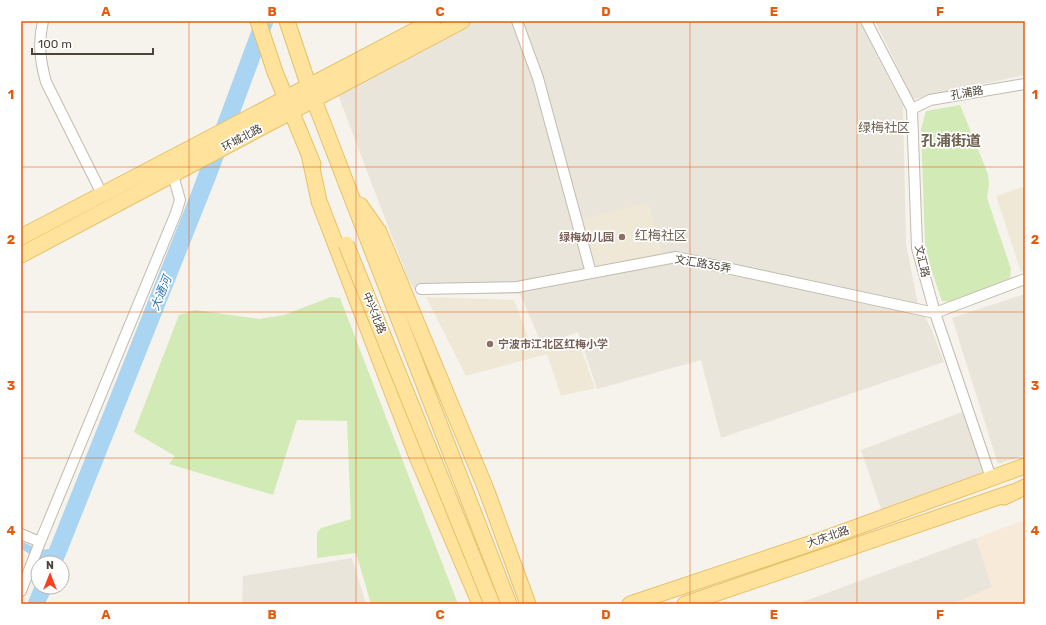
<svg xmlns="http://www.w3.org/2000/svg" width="1046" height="625" font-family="Rubik,'Noto Sans SC',sans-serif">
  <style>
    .residential { fill: #eae5da }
    .commercial { fill: #f7ead8 }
    .education { fill: #efe8d6 }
    .green { fill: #d2eab5 }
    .water { fill: #a9d4f2 }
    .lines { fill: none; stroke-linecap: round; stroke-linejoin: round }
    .minor-casing { stroke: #c2bbae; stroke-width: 12 }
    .primary-casing { stroke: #e6c16a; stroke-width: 17 }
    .minor { stroke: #fff; stroke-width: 10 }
    .primary { stroke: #ffe39c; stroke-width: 15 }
    .primary-bridge-casing { stroke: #e6c16a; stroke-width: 17; stroke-linecap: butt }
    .primary-bridge { stroke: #ffe39c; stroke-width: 15 }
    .grid { fill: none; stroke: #e8590c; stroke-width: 1; stroke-opacity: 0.55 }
    .education-dot { fill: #8d6e63; stroke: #fff; stroke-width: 1.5 }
    .labels { text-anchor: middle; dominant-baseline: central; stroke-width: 3.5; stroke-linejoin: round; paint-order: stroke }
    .street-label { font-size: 11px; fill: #4b4439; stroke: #fff }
    .education-label { font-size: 11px; font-weight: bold; fill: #785e54; stroke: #fff; text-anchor: end }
    .water-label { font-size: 12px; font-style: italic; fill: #2e7ab2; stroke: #fff }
    .quarter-label { font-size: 13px; fill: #6e6250; stroke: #fff }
    .district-label { font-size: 15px; font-weight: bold; fill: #6e6250; stroke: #fff }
    .neatline { fill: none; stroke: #e8590c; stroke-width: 1.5 }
    .grid-label { font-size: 13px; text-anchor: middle; font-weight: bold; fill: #e8590c }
  </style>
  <rect width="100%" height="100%" fill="#f6f3ec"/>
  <!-- residential -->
  <path class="residential" d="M 472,21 L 859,21 L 903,106 L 906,244 L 918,305 L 931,328 L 944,362 L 721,438 L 701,360 L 597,389 L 578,332 L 542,345 L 520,294 L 417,294 L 408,279 L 337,92 Z
    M 875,21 L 1025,21 L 1025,75 L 913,99 Z
    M 1025,294 L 1025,455 L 998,464 L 952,318 Z
    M 965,411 L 987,476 L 882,512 L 861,450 Z
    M 976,538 L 992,587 L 953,604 L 797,604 Z
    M 352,558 L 366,604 L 242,604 L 243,576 Z"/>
  <!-- commercial -->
  <path class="commercial" d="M 1025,520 L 1025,604 L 953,604 L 992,587 L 976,538 Z"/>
  <!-- education -->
  <path class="education" d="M 1025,186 L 1025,270 L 1021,272 L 996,196 Z
    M 648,203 L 663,255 L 594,267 L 581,219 Z
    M 426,297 L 514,300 L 533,350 L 577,338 L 595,388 L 561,396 L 547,354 L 466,376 Z"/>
  <!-- green -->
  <path class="green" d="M 960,105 L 988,174 L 989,184 L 987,198 L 1011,269 L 1010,278 L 952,302 L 942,301 L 928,260 L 925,243 L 921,129 L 926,111 Z
    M 331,297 L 340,298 L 458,604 L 371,604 L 356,553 L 317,558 L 317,533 L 321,528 L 351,519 L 347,421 L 297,420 L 273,495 L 169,464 L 175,456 L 134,432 L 179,315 L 195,310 L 259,319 L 284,315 Z"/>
  <!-- water -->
  <path class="water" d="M 255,21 L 274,21 L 216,178 L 67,552 L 62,564 L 62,563 L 39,563 L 37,558 L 21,549 L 21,541 L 40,550 L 49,549 L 191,193 Z
    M 38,578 L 38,587 L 53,587 L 45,604 L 27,604 Z"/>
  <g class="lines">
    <defs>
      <path id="minor" d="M 43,21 C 38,43 40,60 46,82 L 102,194
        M 517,21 L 538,78 L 591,273
        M 866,21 L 912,109 L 917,248 L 935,313 L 991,478
        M 912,109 L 930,100 L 1025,84
        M 421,289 L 517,287 L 676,257 L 935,313 L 1025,279
        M 21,534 L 40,542 L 176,213 L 180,200 L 173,175
        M 21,591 L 40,542"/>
      <path id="primary" d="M 258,21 L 275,72 L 313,164
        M 287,21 L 309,87 L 509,604
        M 309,154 L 319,201 L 417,457 L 480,604
        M 360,205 L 379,232 L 486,489 L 528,604
        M 21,237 L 433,21
        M 21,255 L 462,21
        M 1004,497 L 1025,487
        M 630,604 L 821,540 L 1025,466
        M 685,604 L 1013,492"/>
    </defs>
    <!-- minor casing -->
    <use href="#minor" class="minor-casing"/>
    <!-- primary casing -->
    <use href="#primary" class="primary-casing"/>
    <!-- minor -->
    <use href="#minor" class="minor"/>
    <!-- primary -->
    <use href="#primary" class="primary"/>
    <defs>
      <path id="primary-bridge" d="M 346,244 L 492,604"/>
    </defs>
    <!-- primary-bridge casing -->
    <use href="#primary-bridge" class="primary-bridge-casing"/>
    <!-- primary-bridge -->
    <use href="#primary-bridge" class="primary-bridge"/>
  </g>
  <!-- grid -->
  <path class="grid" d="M 189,21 L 189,604M 356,21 L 356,604M 523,21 L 523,604M 690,21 L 690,604M 857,21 L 857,604M 21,167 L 1025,167M 21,312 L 1025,312M 21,458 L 1025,458"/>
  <!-- markers -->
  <g class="education-dot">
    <circle cx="622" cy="237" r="4"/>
    <circle cx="490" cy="344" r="4"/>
  </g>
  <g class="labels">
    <!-- street labels -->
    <g class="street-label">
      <text transform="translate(967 93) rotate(-10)">孔浦路</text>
      <text transform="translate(242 138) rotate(-28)">环城北路</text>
      <text transform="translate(922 261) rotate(77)">文汇路</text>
      <text transform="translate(703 264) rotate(10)">文汇路35弄</text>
      <text transform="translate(374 313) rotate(68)">中兴北路</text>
      <text transform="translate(828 537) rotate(-19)">大庆北路</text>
    </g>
    <!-- education labels -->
    <g class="education-label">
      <text x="614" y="237">绿梅幼儿园</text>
      <text x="498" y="344" text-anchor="start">宁波市江北区红梅小学</text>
    </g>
    <!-- water labels -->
    <g class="water-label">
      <text transform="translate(161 293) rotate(-68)">大通河</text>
    </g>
    <!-- quarter labels -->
    <g class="quarter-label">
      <text x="884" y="127">绿梅社区</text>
      <text x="661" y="235">红梅社区</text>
    </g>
    <!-- district labels -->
    <g class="district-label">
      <text x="951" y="141">孔浦街道</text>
    </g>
  </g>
  <!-- border -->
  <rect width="1046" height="625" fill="none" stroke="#ffffff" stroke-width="44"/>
  <!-- north arrow -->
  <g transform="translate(50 575)"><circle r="19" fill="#ffffff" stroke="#b7b4b0"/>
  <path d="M0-3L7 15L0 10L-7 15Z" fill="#fc3f1d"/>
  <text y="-6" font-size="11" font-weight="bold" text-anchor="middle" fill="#4b4439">N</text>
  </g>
  <!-- scale -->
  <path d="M32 48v6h121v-6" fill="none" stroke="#4b4439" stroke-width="2"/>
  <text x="38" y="48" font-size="12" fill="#4b4439" stroke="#ffffff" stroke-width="3" paint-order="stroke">100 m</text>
  <rect x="22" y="22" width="1002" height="581" class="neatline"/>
  <g class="grid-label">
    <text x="106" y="16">A</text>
    <text x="272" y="16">B</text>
    <text x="440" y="16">C</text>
    <text x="606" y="16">D</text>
    <text x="774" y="16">E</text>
    <text x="940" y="16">F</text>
    <text x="11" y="99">1</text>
    <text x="1035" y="99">1</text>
    <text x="11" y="244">2</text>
    <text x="1035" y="244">2</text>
    <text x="11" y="390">3</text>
    <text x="1035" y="390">3</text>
    <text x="11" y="535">4</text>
    <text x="1035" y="535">4</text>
    <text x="106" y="619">A</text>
    <text x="272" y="619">B</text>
    <text x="440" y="619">C</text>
    <text x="606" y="619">D</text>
    <text x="774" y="619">E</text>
    <text x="940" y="619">F</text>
  </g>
</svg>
